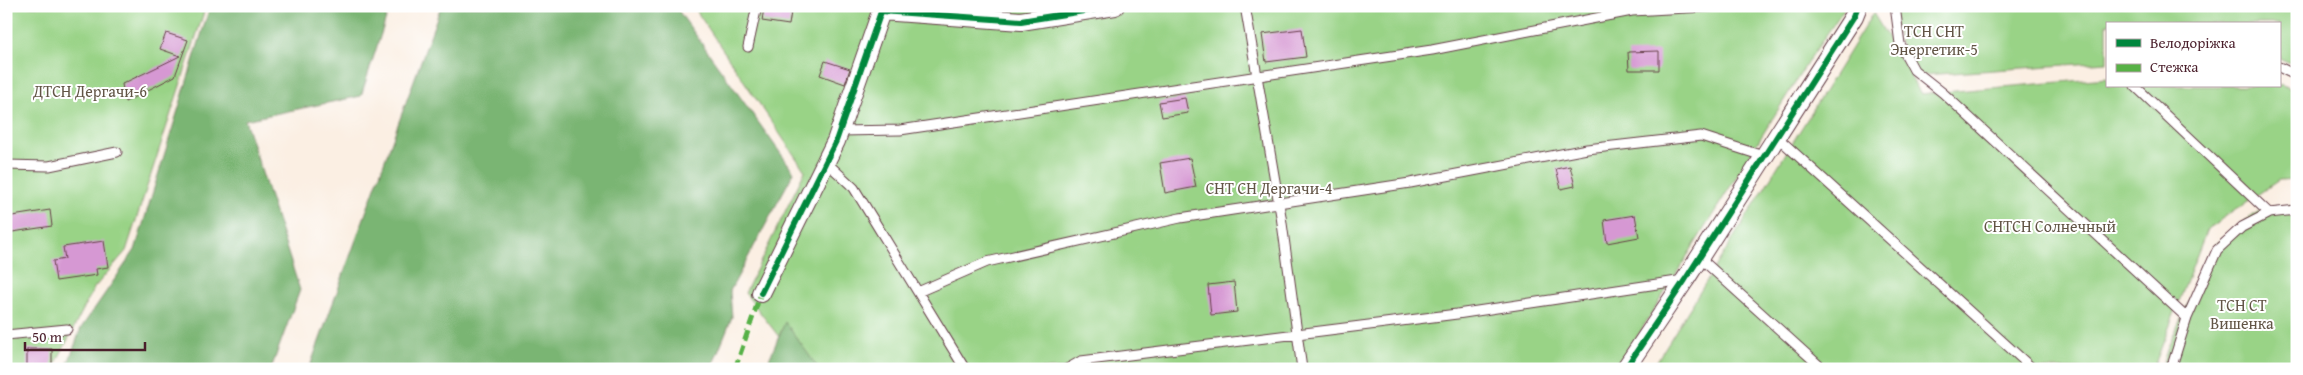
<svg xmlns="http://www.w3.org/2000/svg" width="2303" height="375" font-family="'Gentium Book Plus',serif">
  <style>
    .green { fill: #99d386; stroke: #727958 }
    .forest { fill: #7ab573; stroke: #626a4f }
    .building { fill: #d698d3 }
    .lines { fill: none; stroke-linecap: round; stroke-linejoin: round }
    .lane-casing { stroke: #653e47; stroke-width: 11 }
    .street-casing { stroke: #653e47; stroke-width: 20 }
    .lane { stroke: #fff; stroke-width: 9 }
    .street { stroke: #fff; stroke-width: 18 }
    .quiet { stroke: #57b146; stroke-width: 5; stroke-dasharray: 10 5; stroke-linecap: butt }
    .cycleway-casing { stroke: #fff; stroke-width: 9 }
    .cycleway { stroke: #00873e; stroke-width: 6 }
    .labels { text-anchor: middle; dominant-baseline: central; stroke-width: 4; stroke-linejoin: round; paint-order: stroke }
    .park-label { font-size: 16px; fill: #625546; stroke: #fff }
  </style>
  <rect width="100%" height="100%" fill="#fff"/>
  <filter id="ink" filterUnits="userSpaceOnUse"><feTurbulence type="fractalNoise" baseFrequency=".02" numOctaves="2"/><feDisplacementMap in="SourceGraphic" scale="10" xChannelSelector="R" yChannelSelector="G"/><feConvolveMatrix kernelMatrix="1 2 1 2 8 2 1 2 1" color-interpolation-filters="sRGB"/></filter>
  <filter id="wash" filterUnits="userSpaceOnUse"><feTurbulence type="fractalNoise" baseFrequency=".0096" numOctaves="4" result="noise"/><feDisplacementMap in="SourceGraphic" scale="20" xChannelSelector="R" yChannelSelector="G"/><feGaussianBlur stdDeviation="1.12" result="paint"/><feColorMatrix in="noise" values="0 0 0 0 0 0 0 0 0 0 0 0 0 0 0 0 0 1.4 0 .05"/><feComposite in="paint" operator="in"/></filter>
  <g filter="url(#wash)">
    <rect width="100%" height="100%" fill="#fbefe3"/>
    <!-- green -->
    <path class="green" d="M 6,6 L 206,6 L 126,251 L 94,288 L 53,369 L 6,369 Z
      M 693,6 L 1846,6 L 1809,60 L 1617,369 L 804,369 L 745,293 L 805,171 Z
      M 1890,6 L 2297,6 L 2297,66 L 2279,58 L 2279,24 L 2107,24 L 2107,62 L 1910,76 L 1921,94 L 2107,78 L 2107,86 L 2279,86 L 2279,84 L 2297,91 L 2297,179 L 2279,180 L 2207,229 L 2153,369 L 1652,369 L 1873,13 L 1907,69 Z
      M 2271,206 L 2297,206 L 2297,369 L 2161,369 L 2168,347 L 2215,245 L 2251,216 Z"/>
    <!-- forest -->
    <path class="forest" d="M 210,6 L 390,6 L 361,96 L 245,120 L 300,290 L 271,369 L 66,369 L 81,328 L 135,250 Z
      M 441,6 L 675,6 L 794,172 L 730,291 L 732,317 L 711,369 L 309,369 Z
      M 785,322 L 819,369 L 765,369 Z"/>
    <g id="blocks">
      <!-- building -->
      <path class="building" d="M 764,7 L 791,12 L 789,25 L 762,21 Z
        M 1302,29 L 1306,57 L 1266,62 L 1262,34 Z
        M 166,33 L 188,40 L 175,76 L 125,102 L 122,84 L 180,56 L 160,49 Z
        M 1659,51 L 1659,70 L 1629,70 L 1628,52 Z
        M 825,61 L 850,69 L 845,84 L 820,75 Z
        M 1185,98 L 1188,113 L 1162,117 L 1159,102 Z
        M 1190,158 L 1196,187 L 1165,193 L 1160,163 Z
        M 1570,166 L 1575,186 L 1561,189 L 1556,169 Z
        M 50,210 L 52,226 L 6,233 L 6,217 Z
        M 1635,215 L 1639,237 L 1607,243 L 1604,220 Z
        M 104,241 L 108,267 L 96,269 L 97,275 L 56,281 L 53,261 L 65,259 L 63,247 Z
        M 1234,282 L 1237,312 L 1211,315 L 1208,285 Z
        M 27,349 L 52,349 L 52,369 L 27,369 Z"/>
    </g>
  </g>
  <g filter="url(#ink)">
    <use href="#blocks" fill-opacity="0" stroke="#653e47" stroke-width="1"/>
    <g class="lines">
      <defs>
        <path id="lane" d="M 1245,6 L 1281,216 L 1302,369
          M 1895,6 L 1900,44 L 1914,70 L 1943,93 L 2187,318
          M 748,47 L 757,6
          M 2279,67 L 2297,76
          M 2135,86 L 2269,213
          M 840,131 L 900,130 L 1432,50 L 1632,11 L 1723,6
          M 1776,136 L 2033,369
          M 826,162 L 854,188 L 965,369
          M 6,165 L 49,166 L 117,152
          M 1699,257 L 1823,369
          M 918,292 L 987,262 L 1180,218 L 1410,183 L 1587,149 L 1701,136 L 1763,156
          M 6,335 L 67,329
          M 1067,369 L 1081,361 L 1457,314 L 1684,280
          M 2171,369 L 2187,318 L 2217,250 L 2242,227 L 2269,213 L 2297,210"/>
        <path id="street" d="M 881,11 L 1021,21 L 1115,6
          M 761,293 L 836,141 L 883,6
          M 1625,369 L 1685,280 L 1854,16 L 1858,6"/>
      </defs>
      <!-- lane casing -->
      <use href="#lane" class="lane-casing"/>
      <!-- street casing -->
      <use href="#street" class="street-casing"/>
      <!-- lane -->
      <use href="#lane" class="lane"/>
      <!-- street -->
      <use href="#street" class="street"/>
      <!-- quiet -->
      <path class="quiet" d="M 735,369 L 761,293"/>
      <defs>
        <path id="cycleway" d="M 881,11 L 1021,21 L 1115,6
          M 761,293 L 836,141 L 883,6
          M 1625,369 L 1685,280 L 1854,16 L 1858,6"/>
      </defs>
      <!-- cycleway casing -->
      <use href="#cycleway" class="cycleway-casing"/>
      <!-- cycleway -->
      <use href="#cycleway" class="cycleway"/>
    </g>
  </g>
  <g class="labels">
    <!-- park labels -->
    <g class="park-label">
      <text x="1934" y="31">ТСН СНТ<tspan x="1934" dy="18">Энергетик-5</tspan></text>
      <text x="90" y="91">ДТСН Дергачи-6</text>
      <text x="1269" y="188">СНТ СН Дергачи-4</text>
      <text x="2050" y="226">СНТСН Солнечный</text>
      <text x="2242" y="305">ТСН СТ<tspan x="2242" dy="18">Вишенка</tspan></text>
    </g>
  </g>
  <!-- margin -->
  <rect width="2303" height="375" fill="none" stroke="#fff" stroke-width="25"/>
  <!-- legend -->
  <rect x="2106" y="22" width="175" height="65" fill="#ffffff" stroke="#b7a5aa"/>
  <rect x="2116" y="39" width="25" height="8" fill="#00873e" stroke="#b7a5aa"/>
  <text x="2150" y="48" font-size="15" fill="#4a1f2b">Велодоріжка</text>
  <rect x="2116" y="64" width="25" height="8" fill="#57b146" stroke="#b7a5aa"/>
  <text x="2150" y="72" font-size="15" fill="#4a1f2b">Стежка</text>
  <!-- scale -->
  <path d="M25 342v8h120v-8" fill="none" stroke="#4a1f2b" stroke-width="2.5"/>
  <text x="32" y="342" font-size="15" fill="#4a1f2b" stroke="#ffffff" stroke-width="4" paint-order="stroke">50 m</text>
</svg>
